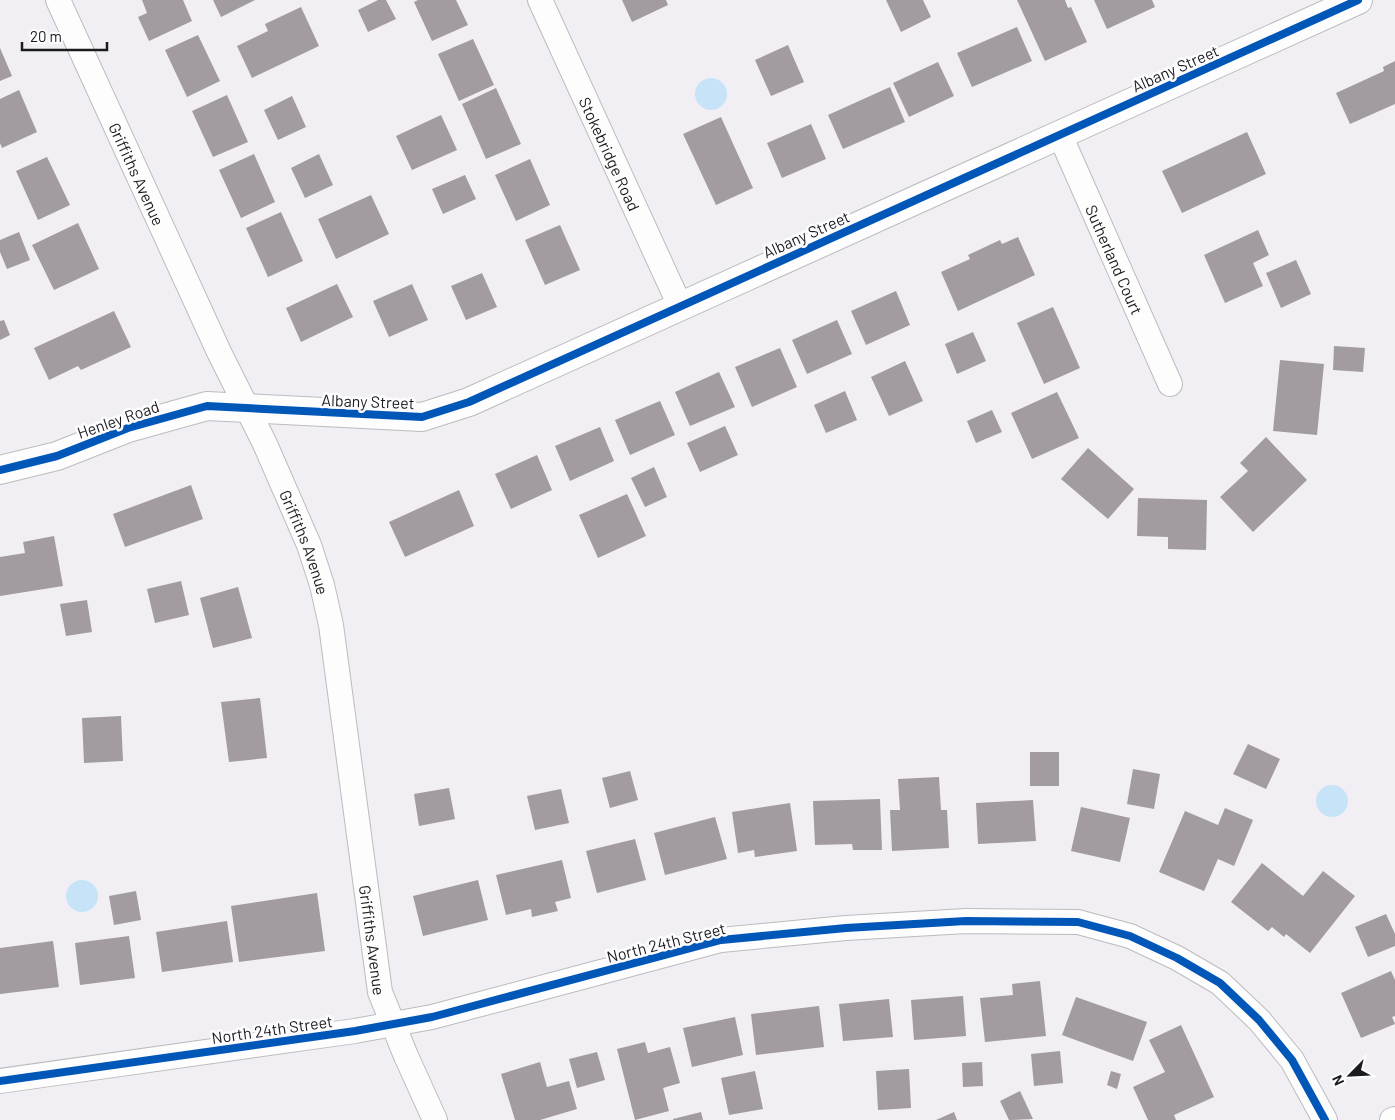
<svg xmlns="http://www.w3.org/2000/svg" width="1395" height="1120" font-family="Barlow,sans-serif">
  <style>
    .water { fill: #c7e3f7 }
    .building { fill: #a29ba1 }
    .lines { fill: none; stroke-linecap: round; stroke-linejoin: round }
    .minor-casing { stroke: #bcbbbe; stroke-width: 26 }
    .tertiary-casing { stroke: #bcbbbe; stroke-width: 30 }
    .minor { stroke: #fdfdfd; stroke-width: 24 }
    .tertiary { stroke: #fdfdfd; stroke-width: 28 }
    .cycleway-casing { stroke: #fdfcff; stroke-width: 11 }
    .cycleway { stroke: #0057b8; stroke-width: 8 }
    .labels { text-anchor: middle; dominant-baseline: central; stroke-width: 5; stroke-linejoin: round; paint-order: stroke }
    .street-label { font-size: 16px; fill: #1b1a1c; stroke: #fdfcff }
  </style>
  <rect width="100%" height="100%" fill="#f1eff3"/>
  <!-- water -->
  <path class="water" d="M695 94a16 16 0 1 1 32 0a16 16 0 1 1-32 0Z
    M1316 801a16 16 0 1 1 32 0a16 16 0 1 1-32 0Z
    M66 896a16 16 0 1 1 32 0a16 16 0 1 1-32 0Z"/>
  <!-- building -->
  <path class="building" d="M 142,0 L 183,0 L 192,21 L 149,41 L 138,17 L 147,13 Z
    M 213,0 L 255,0 L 221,17 Z
    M 378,0 L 386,0 L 396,19 L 368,32 L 358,10 Z
    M 418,0 L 456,0 L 468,25 L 432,41 L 414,2 Z
    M 622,0 L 666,0 L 668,5 L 632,22 Z
    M 886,0 L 923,0 L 931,17 L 901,32 Z
    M 1017,0 L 1065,0 L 1068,8 L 1071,7 L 1087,42 L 1045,61 Z
    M 1094,0 L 1152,0 L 1155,7 L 1107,29 Z
    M 301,7 L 319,46 L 252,78 L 237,46 L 268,31 L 265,24 Z
    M 1017,27 L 1032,61 L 972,87 L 957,53 Z
    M 198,35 L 220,81 L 187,97 L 165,50 Z
    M 473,39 L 494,85 L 459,101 L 438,54 Z
    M 788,45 L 804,82 L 771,96 L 755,60 Z
    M 0,48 L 12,76 L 0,81 Z
    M 1395,61 L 1395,104 L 1350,124 L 1336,93 L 1384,71 L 1383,67 Z
    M 938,62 L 954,96 L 909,117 L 893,83 Z
    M 890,87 L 905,122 L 843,149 L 828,115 Z
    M 496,88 L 521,144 L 486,159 L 462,104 Z
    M 19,90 L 37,132 L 2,148 L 0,143 L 0,99 Z
    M 227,95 L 248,142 L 213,157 L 192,111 Z
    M 292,96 L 306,127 L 278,140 L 264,110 Z
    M 441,115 L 457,150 L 412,170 L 396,136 Z
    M 721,117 L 753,188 L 716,205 L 683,134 Z
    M 811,124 L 826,159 L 782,178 L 767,143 Z
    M 1247,132 L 1266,174 L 1182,213 L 1162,171 Z
    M 254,154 L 275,202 L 241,218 L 219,170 Z
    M 319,154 L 333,185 L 305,198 L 291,168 Z
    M 47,157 L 70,205 L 38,220 L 16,171 Z
    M 530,159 L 550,205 L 516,221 L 495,175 Z
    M 465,175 L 476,199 L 443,214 L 432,189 Z
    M 371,195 L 389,234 L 336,259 L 318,219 Z
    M 281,212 L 303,261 L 268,277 L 246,228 Z
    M 78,223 L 99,269 L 54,290 L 32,245 Z
    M 560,225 L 580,270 L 545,285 L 525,240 Z
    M 1258,230 L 1269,255 L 1253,263 L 1263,286 L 1225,303 L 1204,255 Z
    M 19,232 L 30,260 L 7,269 L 0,252 L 0,240 Z
    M 1018,237 L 1035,275 L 958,311 L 941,272 L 970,259 L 968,255 L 1000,240 L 1002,244 Z
    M 1296,260 L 1311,294 L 1281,308 L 1266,273 Z
    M 482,273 L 497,307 L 466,320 L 451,286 Z
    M 337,284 L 353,317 L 301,342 L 286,308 Z
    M 412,284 L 428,320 L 389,337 L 373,301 Z
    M 896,291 L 910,325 L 866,345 L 851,311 Z
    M 1053,307 L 1080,368 L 1044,384 L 1017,323 Z
    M 114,311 L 131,347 L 81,370 L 78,366 L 49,380 L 34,348 Z
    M 4,320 L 10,335 L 0,340 L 0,321 Z
    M 837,320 L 852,354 L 807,374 L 792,340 Z
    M 973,332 L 986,361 L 957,374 L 945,344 Z
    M 1334,346 L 1365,348 L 1363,372 L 1333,370 Z
    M 780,348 L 797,387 L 752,407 L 735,367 Z
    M 1280,360 L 1324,364 L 1317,435 L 1273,431 Z
    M 905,361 L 923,401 L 889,416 L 871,377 Z
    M 719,372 L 735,407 L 690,426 L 675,392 Z
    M 845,391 L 857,420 L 826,433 L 814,405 Z
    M 1057,392 L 1079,438 L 1032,459 L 1011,413 Z
    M 660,401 L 675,435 L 630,455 L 615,420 Z
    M 992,410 L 1002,432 L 976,443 L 967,421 Z
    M 725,426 L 738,455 L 700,472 L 687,443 Z
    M 600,427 L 614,461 L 570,481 L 555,446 Z
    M 1266,437 L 1307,480 L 1253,532 L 1220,497 L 1248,471 L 1240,463 Z
    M 1088,448 L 1134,489 L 1108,519 L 1061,479 Z
    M 537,455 L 552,490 L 511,509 L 495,474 Z
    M 654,467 L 667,497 L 645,507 L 631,478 Z
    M 191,485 L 203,519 L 125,547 L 113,514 Z
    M 459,490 L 474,526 L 405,557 L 389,522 Z
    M 627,494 L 646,536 L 598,558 L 579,515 Z
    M 1138,498 L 1207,500 L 1206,550 L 1168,549 L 1168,537 L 1137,536 Z
    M 54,536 L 63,586 L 0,596 L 0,557 L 25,553 L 23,542 Z
    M 181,581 L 189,615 L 155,623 L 147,589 Z
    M 238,587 L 252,638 L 213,648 L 200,598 Z
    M 87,600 L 92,632 L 66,636 L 60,604 Z
    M 260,698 L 267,758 L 229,762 L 221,702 Z
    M 121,716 L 123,761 L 84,763 L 82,718 Z
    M 1248,744 L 1280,759 L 1266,789 L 1233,774 Z
    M 1030,752 L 1059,752 L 1059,786 L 1030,786 Z
    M 1133,769 L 1160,774 L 1154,809 L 1127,804 Z
    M 630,771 L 638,800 L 610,808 L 602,778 Z
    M 939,777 L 941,810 L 947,810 L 949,848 L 892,851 L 890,810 L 900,810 L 898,779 Z
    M 449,788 L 455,819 L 419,826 L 414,794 Z
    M 561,789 L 569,823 L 535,830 L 527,796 Z
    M 880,799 L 882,850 L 853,850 L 852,844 L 815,845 L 813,801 Z
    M 1033,800 L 1036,841 L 978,844 L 976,803 Z
    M 790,803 L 797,851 L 755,857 L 754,850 L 738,853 L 732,812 Z
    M 1081,807 L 1130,818 L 1120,862 L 1071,851 Z
    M 1225,808 L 1253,820 L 1234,866 L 1218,859 L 1204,891 L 1159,872 L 1185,811 L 1218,825 Z
    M 715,817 L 727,859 L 665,875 L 654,833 Z
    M 635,839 L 646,880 L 597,893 L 586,851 Z
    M 562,860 L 571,898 L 555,902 L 558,911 L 532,917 L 531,909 L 506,915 L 496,875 Z
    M 1262,863 L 1303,896 L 1323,871 L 1355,896 L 1310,953 L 1286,934 L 1284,937 L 1272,927 L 1268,931 L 1231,902 Z
    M 478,880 L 488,920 L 423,936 L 413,896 Z
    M 136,891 L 141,920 L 114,925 L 109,896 Z
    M 317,893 L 325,951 L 239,962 L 231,906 Z
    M 1386,914 L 1395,934 L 1395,946 L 1368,957 L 1355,927 Z
    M 227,921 L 233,962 L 162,972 L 156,932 Z
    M 129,936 L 135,978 L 80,985 L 75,943 Z
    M 53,941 L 59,987 L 0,994 L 0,948 Z
    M 1391,971 L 1395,980 L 1395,1016 L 1392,1017 L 1395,1024 L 1361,1038 L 1341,993 Z
    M 1040,981 L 1046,1036 L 985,1042 L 980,998 L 1013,995 L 1012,984 Z
    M 963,996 L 966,1036 L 914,1040 L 911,1000 Z
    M 1076,997 L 1147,1022 L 1133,1061 L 1062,1035 Z
    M 889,999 L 893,1037 L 843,1041 L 839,1004 Z
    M 819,1006 L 824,1047 L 756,1055 L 751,1014 Z
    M 735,1017 L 743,1055 L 692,1067 L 683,1028 Z
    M 1181,1025 L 1214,1097 L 1174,1115 L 1176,1120 L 1148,1120 L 1133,1087 L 1165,1072 L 1149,1040 Z
    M 645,1042 L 648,1053 L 670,1047 L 680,1083 L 663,1088 L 669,1111 L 635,1120 L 617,1049 Z
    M 1060,1051 L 1063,1083 L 1034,1086 L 1031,1054 Z
    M 597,1052 L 605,1080 L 577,1088 L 569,1059 Z
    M 540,1062 L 547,1087 L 569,1081 L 577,1109 L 540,1120 L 515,1120 L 501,1074 Z
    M 982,1062 L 983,1086 L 963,1087 L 962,1063 Z
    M 909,1069 L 911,1108 L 878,1110 L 876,1071 Z
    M 755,1071 L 763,1109 L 729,1115 L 721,1078 Z
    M 1111,1071 L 1121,1074 L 1117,1089 L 1107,1085 Z
    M 1020,1091 L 1033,1119 L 1009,1120 L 1000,1101 Z
    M 701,1112 L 703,1120 L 673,1120 L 673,1119 Z
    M 954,1112 L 957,1120 L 936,1120 Z"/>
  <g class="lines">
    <defs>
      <g id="minor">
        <path id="s1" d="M 58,0 L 219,352 L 265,444 L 309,545 L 322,585 L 331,625 L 380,992 L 406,1056 L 435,1120"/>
        <path id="s2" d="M 540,0 L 680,306"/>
        <path id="s3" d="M 1060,135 L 1170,384"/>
        <path d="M 0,1081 L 355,1031 L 432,1017 L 721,940 L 846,928 L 966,921 L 1078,922 L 1130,936 L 1177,958 L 1220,983 L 1259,1020 L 1292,1060 L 1325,1120"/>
        <path d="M 1392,1120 L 1395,1119"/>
      </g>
      <path id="tertiary" d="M 0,470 L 57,456 L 128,428 L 207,406 L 422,417 L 469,402 L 1358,0"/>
    </defs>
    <!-- minor casing -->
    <use href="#minor" class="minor-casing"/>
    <!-- tertiary casing -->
    <use href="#tertiary" class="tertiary-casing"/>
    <!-- minor -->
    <use href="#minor" class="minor"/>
    <!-- tertiary -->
    <use href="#tertiary" class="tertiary"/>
    <defs>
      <path id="cycleway" d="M 0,470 L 57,456 L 128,428 L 207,406 L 422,417 L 469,402 L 1358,0
        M 0,1081 L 355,1031 L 432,1017 L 721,940 L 846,928 L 966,921 L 1078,922 L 1130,936 L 1177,958 L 1220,983 L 1259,1020 L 1292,1060 L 1325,1120"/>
    </defs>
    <!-- cycleway casing -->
    <use href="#cycleway" class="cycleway-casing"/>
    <!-- cycleway -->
    <use href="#cycleway" class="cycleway"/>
  </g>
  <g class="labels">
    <!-- street labels -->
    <g class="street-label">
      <text transform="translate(1175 68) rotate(-24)">Albany Street</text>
      <text stroke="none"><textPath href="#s2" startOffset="169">Stokebridge Road</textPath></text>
      <text stroke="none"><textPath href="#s1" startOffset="191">Griffiths Avenue</textPath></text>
      <text transform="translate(806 234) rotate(-24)">Albany Street</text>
      <text stroke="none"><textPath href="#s3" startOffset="136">Sutherland Court</textPath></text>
      <text transform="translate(368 401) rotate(2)">Albany Street</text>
      <text transform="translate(118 419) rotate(-19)">Henley Road</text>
      <text stroke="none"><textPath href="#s1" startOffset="596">Griffiths Avenue</textPath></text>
      <text stroke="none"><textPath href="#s1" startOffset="1001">Griffiths Avenue</textPath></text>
      <text transform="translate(666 942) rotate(-14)">North 24th Street</text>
      <text transform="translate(272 1029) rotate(-8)">North 24th Street</text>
    </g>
  </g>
  <!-- north arrow -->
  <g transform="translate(1350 1075) rotate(246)" stroke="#fdfcff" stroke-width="4" paint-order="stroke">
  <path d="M0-4L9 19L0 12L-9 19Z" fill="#1b1a1c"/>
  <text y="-8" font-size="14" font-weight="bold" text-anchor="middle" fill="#1b1a1c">N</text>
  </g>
  <!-- scale -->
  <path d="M22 42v8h85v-8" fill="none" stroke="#1b1a1c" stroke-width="2.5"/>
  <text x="30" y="42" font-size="15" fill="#1b1a1c" stroke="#fdfcff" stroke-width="4" paint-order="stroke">20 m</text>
</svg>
